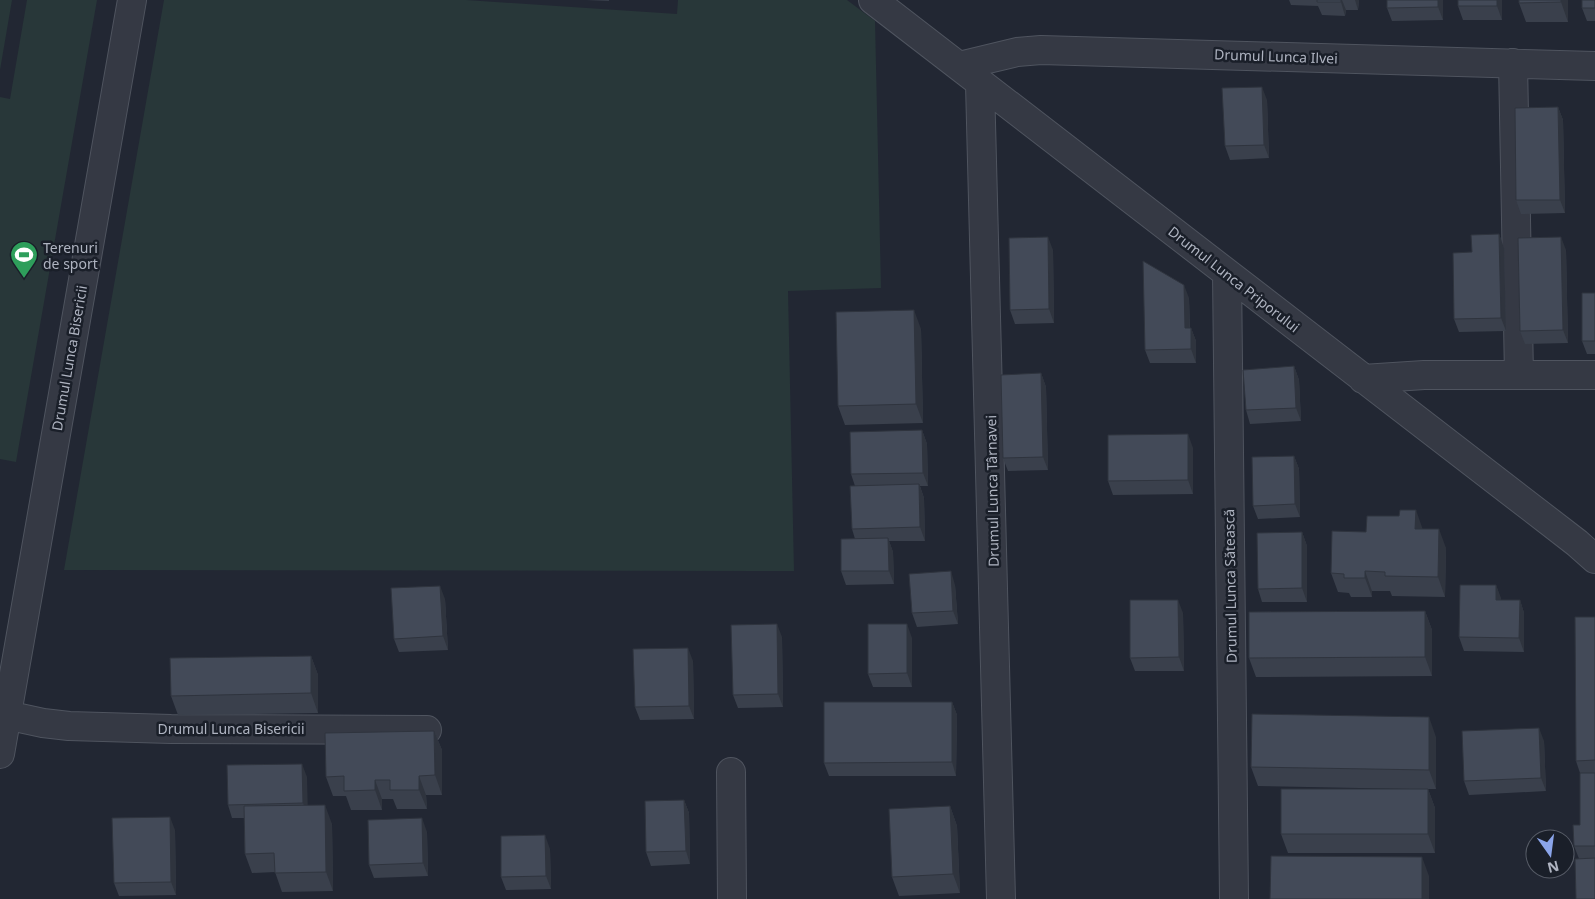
<svg xmlns="http://www.w3.org/2000/svg" width="1595" height="899" font-family="'Noto Sans',sans-serif">
  <style>
    .green { fill: #283739 }
    .lines { fill: none; stroke-linecap: round; stroke-linejoin: round }
    .minor-casing { stroke: #4f545f; stroke-width: 30 }
    .minor { stroke: #353944; stroke-width: 28 }
    .wall { fill: #3a404c }
    .shaded-wall { fill: #2f343e }
    .building { fill: #434a58; stroke: #2f343e }
    .labels { text-anchor: middle; dominant-baseline: central; stroke-width: 5; stroke-linejoin: round; paint-order: stroke }
    .street-label { font-size: 14px; fill: #afb4c1; stroke: #1a1f29 }
    .poi-label { font-size: 14px; fill: #afb4c1; stroke: #1a1f29; text-anchor: start }
  </style>
  <rect width="100%" height="100%" fill="#222733"/>
  <!-- green -->
  <path class="green" d="M 0,0 L 12,0 L 0,70 Z
    M 27,0 L 97,0 L 16,462 L 0,459 L 0,97 L 10,99 Z
    M 164,0 L 466,0 L 677,14 L 678,0 L 847,0 L 875,21 L 881,288 L 788,291 L 794,571 L 64,570 Z"/>
  <g class="lines">
    <defs>
      <path id="minor" d="M 873,0 L 1577,543 L 1595,559
        M 1513,63 L 1519,375
        M 959,66 L 1017,52 L 1041,50 L 1595,66
        M 980,84 L 1001,899
        M 1227,273 L 1234,899
        M 1363,379 L 1424,375 L 1595,375
        M 6,715 L 43,723 L 69,726 L 171,729 L 427,730
        M 0,754 L 132,0
        M 731,772 L 732,899"/>
    </defs>
    <!-- minor casing -->
    <use href="#minor" class="minor-casing"/>
    <!-- minor -->
    <use href="#minor" class="minor"/>
  </g>
  <!-- wall -->
  <path class="wall" d="M 586,0 L 609,0 L 609,1 Z
    M 1289,0 L 1359,0 L 1358,10 L 1346,10 L 1345,16 L 1322,15 L 1318,6 L 1291,5 Z
    M 1387,0 L 1443,0 L 1443,20 L 1392,21 L 1387,8 Z
    M 1502,0 L 1502,20 L 1463,20 L 1458,6 Z
    M 1519,0 L 1568,0 L 1568,22 L 1526,22 L 1519,3 Z
    M 1595,0 L 1595,21 L 1587,21 L 1582,8 Z
    M 1267,100 L 1269,158 L 1230,160 L 1225,146 Z
    M 1558,107 L 1563,120 L 1565,213 L 1521,214 L 1516,200 Z
    M 1499,234 L 1504,248 L 1506,331 L 1459,332 L 1454,319 L 1472,252 Z
    M 1053,250 L 1054,323 L 1015,324 L 1010,310 Z
    M 1566,250 L 1568,343 L 1525,344 L 1520,331 Z
    M 1595,293 L 1595,354 L 1587,354 L 1582,341 Z
    M 1189,298 L 1190,328 L 1191,328 L 1196,341 L 1196,363 L 1150,363 L 1145,350 Z
    M 921,329 L 923,423 L 845,425 L 838,406 Z
    M 1294,366 L 1299,380 L 1301,421 L 1250,424 L 1246,410 Z
    M 1041,373 L 1046,387 L 1048,470 L 1008,471 L 1003,458 Z
    M 922,430 L 927,444 L 928,486 L 920,486 L 924,498 L 925,541 L 889,541 L 893,552 L 894,584 L 846,585 L 841,571 L 855,539 L 852,529 L 855,486 L 851,474 Z
    M 1193,448 L 1193,494 L 1113,495 L 1108,481 Z
    M 1294,456 L 1299,469 L 1300,517 L 1258,519 L 1253,506 Z
    M 1399,516 L 1422,529 L 1446,548 L 1445,597 L 1392,596 L 1390,591 L 1372,591 L 1372,597 L 1351,597 L 1349,593 L 1338,592 L 1331,573 L 1366,532 Z
    M 1302,532 L 1307,546 L 1307,602 L 1262,602 L 1258,589 Z
    M 955,585 L 958,624 L 917,627 L 912,613 Z
    M 1496,585 L 1501,600 L 1520,600 L 1524,613 L 1524,652 L 1464,651 L 1459,637 Z
    M 445,599 L 448,650 L 399,652 L 394,639 Z
    M 1425,611 L 1432,630 L 1432,676 L 1256,677 L 1249,658 Z
    M 1183,613 L 1184,671 L 1135,671 L 1130,658 Z
    M 1595,617 L 1595,899 L 1574,846 L 1580,825 L 1580,773 L 1576,761 Z
    M 782,637 L 783,707 L 738,708 L 733,695 Z
    M 912,638 L 912,687 L 873,687 L 868,674 Z
    M 311,656 L 318,675 L 318,713 L 178,715 L 171,696 Z
    M 693,661 L 694,719 L 640,720 L 635,707 Z
    M 952,702 L 957,715 L 956,776 L 829,776 L 824,763 Z
    M 434,731 L 442,750 L 442,795 L 426,795 L 427,809 L 397,809 L 393,799 L 382,799 L 382,810 L 351,810 L 346,796 L 333,796 L 326,777 Z
    M 1436,737 L 1436,789 L 1428,789 L 1435,808 L 1435,853 L 1288,853 L 1281,834 L 1409,789 L 1258,786 L 1251,767 Z
    M 1544,741 L 1546,791 L 1469,795 L 1464,781 Z
    M 307,777 L 307,805 L 332,824 L 333,891 L 282,892 L 275,872 L 252,873 L 245,854 L 244,818 L 232,818 L 228,805 Z
    M 684,800 L 689,813 L 690,864 L 651,866 L 646,852 Z
    M 950,806 L 957,826 L 960,893 L 899,896 L 892,877 Z
    M 175,830 L 176,895 L 119,896 L 114,883 Z
    M 427,832 L 428,876 L 374,878 L 369,865 Z
    M 550,849 L 551,889 L 506,890 L 501,877 Z"/>
  <!-- shaded-wall -->
  <path class="shaded-wall" d="M 1341,0 L 1342,0 L 1346,10 L 1345,16 L 1341,2 Z
    M 1355,0 L 1359,0 L 1358,10 Z
    M 1438,0 L 1443,0 L 1443,20 L 1438,7 Z
    M 1497,0 L 1502,0 L 1502,20 L 1497,6 Z
    M 1561,0 L 1568,0 L 1568,22 L 1561,2 Z
    M 1262,87 L 1267,100 L 1269,158 L 1264,145 Z
    M 1558,107 L 1563,120 L 1565,213 L 1560,200 Z
    M 1499,234 L 1504,248 L 1506,331 L 1501,318 Z
    M 1048,237 L 1053,250 L 1054,323 L 1049,309 Z
    M 1561,237 L 1566,250 L 1568,343 L 1563,330 Z
    M 1184,285 L 1189,298 L 1190,341 L 1185,328 Z
    M 914,310 L 921,329 L 923,423 L 916,404 Z
    M 1191,328 L 1196,341 L 1196,363 L 1191,349 Z
    M 1294,366 L 1299,380 L 1301,421 L 1296,408 Z
    M 1041,373 L 1046,387 L 1048,470 L 1043,457 Z
    M 922,430 L 927,444 L 928,486 L 923,473 Z
    M 1188,434 L 1193,448 L 1193,494 L 1188,480 Z
    M 1294,456 L 1299,469 L 1300,517 L 1295,504 Z
    M 919,484 L 924,498 L 925,541 L 920,527 Z
    M 1416,510 L 1423,530 L 1415,529 Z
    M 1439,529 L 1446,548 L 1445,597 L 1438,577 Z
    M 1302,532 L 1307,546 L 1307,602 L 1302,588 Z
    M 888,538 L 893,552 L 894,584 L 889,571 Z
    M 951,571 L 955,585 L 958,624 L 953,611 Z
    M 1365,571 L 1372,591 L 1372,597 L 1365,578 Z
    M 1496,585 L 1501,598 L 1501,613 L 1496,600 Z
    M 440,586 L 445,599 L 448,650 L 443,636 Z
    M 1178,600 L 1183,613 L 1184,671 L 1179,657 Z
    M 1520,600 L 1524,613 L 1524,652 L 1519,638 Z
    M 1425,611 L 1432,630 L 1432,676 L 1425,657 Z
    M 777,624 L 782,637 L 783,707 L 778,694 Z
    M 907,624 L 912,638 L 912,687 L 907,673 Z
    M 688,648 L 693,661 L 694,719 L 689,706 Z
    M 311,656 L 318,675 L 318,713 L 311,693 Z
    M 952,702 L 957,715 L 956,776 L 952,762 Z
    M 1429,717 L 1436,737 L 1436,789 L 1429,770 Z
    M 1539,728 L 1544,741 L 1546,791 L 1541,778 Z
    M 434,731 L 442,750 L 442,795 L 435,775 Z
    M 302,764 L 307,777 L 308,817 L 303,803 Z
    M 419,776 L 426,795 L 427,809 L 419,790 Z
    M 375,780 L 382,799 L 382,810 L 375,790 Z
    M 1428,789 L 1435,808 L 1435,853 L 1428,834 Z
    M 684,800 L 689,813 L 690,864 L 686,851 Z
    M 325,805 L 332,824 L 333,891 L 326,872 Z
    M 950,806 L 957,826 L 960,893 L 953,874 Z
    M 170,817 L 175,830 L 176,895 L 171,882 Z
    M 422,818 L 427,832 L 428,876 L 423,863 Z
    M 545,835 L 550,849 L 551,889 L 546,876 Z
    M 1422,857 L 1429,876 L 1429,899 L 1422,899 Z"/>
  <!-- building -->
  <path class="building" d="M 1317,0 L 1341,0 L 1341,2 L 1317,2 Z
    M 1387,0 L 1438,0 L 1438,7 L 1387,8 Z
    M 1458,0 L 1497,0 L 1497,6 L 1458,6 Z
    M 1519,0 L 1561,0 L 1561,2 L 1519,3 Z
    M 1582,0 L 1595,0 L 1595,8 L 1582,8 Z
    M 1262,87 L 1264,145 L 1225,146 L 1222,88 Z
    M 1558,107 L 1560,200 L 1516,200 L 1515,108 Z
    M 1499,234 L 1501,318 L 1454,319 L 1453,253 L 1472,252 L 1471,235 Z
    M 1048,237 L 1049,309 L 1010,310 L 1009,238 Z
    M 1561,237 L 1563,330 L 1520,331 L 1518,238 Z
    M 1143,261 L 1184,285 L 1185,328 L 1191,328 L 1191,349 L 1145,350 Z
    M 1582,293 L 1595,293 L 1595,341 L 1582,341 Z
    M 914,310 L 916,404 L 838,406 L 836,312 Z
    M 1294,366 L 1296,408 L 1246,410 L 1243,370 Z
    M 1041,373 L 1043,457 L 1003,458 L 1001,375 Z
    M 922,430 L 923,473 L 851,474 L 850,432 Z
    M 1188,434 L 1188,480 L 1108,481 L 1108,435 Z
    M 1294,456 L 1295,504 L 1253,506 L 1252,457 Z
    M 919,484 L 920,527 L 852,529 L 850,486 Z
    M 1400,510 L 1416,510 L 1415,529 L 1439,529 L 1438,577 L 1385,576 L 1385,572 L 1365,571 L 1365,578 L 1344,578 L 1344,574 L 1331,573 L 1332,531 L 1366,532 L 1367,516 L 1399,516 Z
    M 1302,532 L 1302,588 L 1258,589 L 1257,533 Z
    M 888,538 L 889,571 L 841,571 L 841,539 Z
    M 951,571 L 953,611 L 912,613 L 909,574 Z
    M 1460,585 L 1496,585 L 1496,600 L 1520,600 L 1519,638 L 1459,637 Z
    M 440,586 L 443,636 L 394,639 L 391,588 Z
    M 1130,600 L 1178,600 L 1179,657 L 1130,658 Z
    M 1425,611 L 1425,657 L 1249,658 L 1249,612 Z
    M 1575,617 L 1595,617 L 1595,760 L 1576,761 Z
    M 777,624 L 778,694 L 733,695 L 731,625 Z
    M 868,624 L 907,624 L 907,673 L 868,674 Z
    M 688,648 L 689,706 L 635,707 L 633,649 Z
    M 311,656 L 311,693 L 171,696 L 170,658 Z
    M 824,702 L 952,702 L 952,762 L 824,763 Z
    M 1252,714 L 1429,717 L 1429,770 L 1251,767 Z
    M 1539,728 L 1541,778 L 1464,781 L 1462,731 Z
    M 434,731 L 435,775 L 419,776 L 419,790 L 390,790 L 390,780 L 375,780 L 375,790 L 344,791 L 344,776 L 326,777 L 325,733 Z
    M 302,764 L 303,803 L 228,805 L 227,765 Z
    M 1580,773 L 1595,773 L 1595,846 L 1574,846 L 1573,825 L 1580,825 Z
    M 1281,789 L 1428,789 L 1428,834 L 1281,834 Z
    M 684,800 L 686,851 L 646,852 L 645,801 Z
    M 325,805 L 326,872 L 275,873 L 274,853 L 245,854 L 244,806 Z
    M 950,806 L 953,874 L 892,877 L 889,809 Z
    M 170,817 L 171,882 L 114,883 L 112,818 Z
    M 422,818 L 423,863 L 369,865 L 368,820 Z
    M 545,835 L 546,876 L 501,877 L 501,836 Z
    M 1271,856 L 1422,857 L 1422,899 L 1270,899 Z
    M 1595,858 L 1595,899 L 1576,899 L 1575,859 Z"/>
  <!-- icons -->
  <defs>
    <symbol id="stadium-pin" viewBox="-11 -11 22 30"><path d="M0 17L-7.5 6A9.5 9.5 0 1 1 7.5 6Z" fill="#2e9e5b" stroke="#1a1f29"/><path d="M0-5a6.5 5 0 1 0 0 10a6.5 5 0 1 0 0-10ZM-3.5-1.8h7v3.6h-7Z" fill="#fff"/></symbol>
  </defs>
  <g fill-rule="evenodd">
    <use href="#stadium-pin" x="8" y="239" width="32" height="43"/>
  </g>
  <g class="labels">
    <!-- street labels -->
    <g class="street-label">
      <text transform="translate(1276 56) rotate(2)">Drumul Lunca Ilvei</text>
      <text transform="translate(1234 279) rotate(38)">Drumul Lunca Priporului</text>
      <text transform="translate(69 358) rotate(-80)">Drumul Lunca Bisericii</text>
      <text transform="translate(992 491) rotate(-91)">Drumul Lunca Târnavei</text>
      <text transform="translate(1230 586) rotate(-91)">Drumul Lunca Sătească</text>
      <text x="231" y="728">Drumul Lunca Bisericii</text>
    </g>
    <!-- poi labels -->
    <g class="poi-label">
      <text x="43" y="247">Terenuri<tspan x="43" dy="16">de sport</tspan></text>
    </g>
  </g>
  <!-- north arrow -->
  <g transform="translate(1550 854) rotate(166)"><circle r="24" fill="#1a1f29" stroke="#565b66"/>
  <path d="M0-4L9 19L0 12L-9 19Z" fill="#8ba5ea"/>
  <text y="-8" font-size="14" font-weight="bold" text-anchor="middle" fill="#afb4c1">N</text>
  </g>
</svg>
